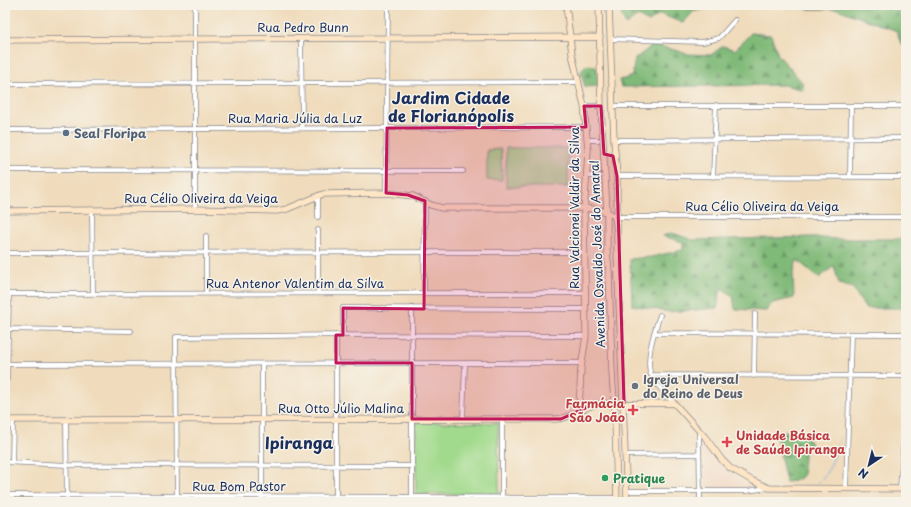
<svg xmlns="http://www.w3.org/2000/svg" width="911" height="507" font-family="'Playpen Sans',sans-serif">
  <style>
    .built { fill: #f2d4be }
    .green { fill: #a1da8c; stroke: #5e8475 }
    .forest { fill: url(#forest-firs); stroke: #4e746b }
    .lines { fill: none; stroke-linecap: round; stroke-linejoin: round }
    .stream { stroke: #79aae4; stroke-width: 1 }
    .street-casing { stroke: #86868d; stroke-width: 5.5 }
    .secondary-casing { stroke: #86868d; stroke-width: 7 }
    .street { stroke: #fff; stroke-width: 4 }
    .secondary { stroke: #fde5c5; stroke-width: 5.5 }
    .marked { fill: #c2185b; fill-opacity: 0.2; stroke: #c2185b; stroke-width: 3; stroke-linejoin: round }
    .service-dot { fill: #5c6f8a; stroke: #f7f3e8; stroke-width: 1.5 }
    .worship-dot { fill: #6b7280; stroke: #f7f3e8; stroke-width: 1.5 }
    .health-dot { fill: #e0444e; stroke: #f7f3e8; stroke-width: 1.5 }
    .leisure-dot { fill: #2e9e5b; stroke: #f7f3e8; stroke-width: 1.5 }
    .labels { text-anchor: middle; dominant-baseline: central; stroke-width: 3; stroke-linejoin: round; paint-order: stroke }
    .street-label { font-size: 12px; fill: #1b2f5e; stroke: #f7f3e8 }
    .service-label { font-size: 12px; font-weight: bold; fill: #4e5e75; stroke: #f7f3e8; text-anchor: start }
    .worship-label { font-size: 12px; font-weight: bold; fill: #5b616d; stroke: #f7f3e8; text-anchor: start }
    .health-label { font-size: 12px; font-weight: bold; fill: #be3a42; stroke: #f7f3e8; text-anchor: end }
    .leisure-label { font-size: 12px; font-weight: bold; fill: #27864d; stroke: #f7f3e8; text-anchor: start }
    .district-label { font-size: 16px; font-weight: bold; fill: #1b2f5e; stroke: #f7f3e8 }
  </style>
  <defs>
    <pattern id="forest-firs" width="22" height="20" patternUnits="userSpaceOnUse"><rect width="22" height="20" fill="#80ba78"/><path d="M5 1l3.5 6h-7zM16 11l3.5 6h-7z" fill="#689866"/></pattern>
  </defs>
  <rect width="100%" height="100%" fill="#f7f3e8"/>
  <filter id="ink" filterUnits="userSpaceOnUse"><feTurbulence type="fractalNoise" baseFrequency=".025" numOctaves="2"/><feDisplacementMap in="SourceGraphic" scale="8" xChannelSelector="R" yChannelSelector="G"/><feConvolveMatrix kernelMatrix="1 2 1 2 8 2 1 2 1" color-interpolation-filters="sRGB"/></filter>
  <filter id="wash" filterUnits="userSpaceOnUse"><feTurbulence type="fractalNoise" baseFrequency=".012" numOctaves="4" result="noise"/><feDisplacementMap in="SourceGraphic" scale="16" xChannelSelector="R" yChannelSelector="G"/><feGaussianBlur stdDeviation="0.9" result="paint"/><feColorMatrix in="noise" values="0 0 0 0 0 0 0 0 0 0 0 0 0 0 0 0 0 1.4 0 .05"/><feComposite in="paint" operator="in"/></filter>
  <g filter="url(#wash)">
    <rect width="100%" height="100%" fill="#f0dcbc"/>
    <!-- built -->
    <path class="built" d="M 706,443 L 720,463 L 730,472 L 751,486 L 751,488 L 704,488 L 703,444 Z"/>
    <!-- green -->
    <path class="green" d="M 506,148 L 568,148 L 568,187 L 506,187 Z
      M 501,149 L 502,180 L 487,180 L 487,150 Z
      M 416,422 L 498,423 L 499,494 L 416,494 Z"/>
    <!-- forest -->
    <path class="forest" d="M 619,5 L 717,5 L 716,7 L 694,11 L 683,23 L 660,14 L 649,22 L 638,16 L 626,25 L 619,9 Z
      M 801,5 L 906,5 L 906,46 L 901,44 L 897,31 L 837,9 L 807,9 Z
      M 751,33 L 771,35 L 778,55 L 802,82 L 803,90 L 785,85 L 621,87 L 619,80 L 628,78 L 632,76 L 635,59 L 653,45 L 679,51 L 686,54 L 711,55 L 723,46 L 735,50 Z
      M 590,65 L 597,68 L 598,86 L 585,87 L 581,72 L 585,66 Z
      M 672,233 L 693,240 L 811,237 L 836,239 L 906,239 L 906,308 L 865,308 L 853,288 L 839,284 L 834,266 L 819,278 L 797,260 L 793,274 L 794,298 L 772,303 L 766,311 L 735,309 L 733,296 L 721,288 L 717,308 L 670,312 L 632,305 L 630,259 L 651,257 L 683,250 L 683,242 L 663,236 Z
      M 785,431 L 807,433 L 808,439 L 812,446 L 804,453 L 803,476 L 794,481 L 786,482 L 776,435 Z"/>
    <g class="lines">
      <!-- stream -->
      <path class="stream" d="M 818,483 C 831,471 835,454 840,438"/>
    </g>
  </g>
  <g filter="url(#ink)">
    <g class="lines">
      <defs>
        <path id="street" d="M 195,5 L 195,209
          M 301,38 L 302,128
          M 610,39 L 703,42 L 719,38 L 735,20
          M 5,84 L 578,82
          M 584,106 L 601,106
          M 613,106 L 906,106
          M 5,130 L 586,127
          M 587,140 L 598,140
          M 614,140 L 906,138
          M 5,170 L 463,171
          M 587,176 L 600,176
          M 617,176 L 906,177
          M 850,176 L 851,106
          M 713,177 L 716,105
          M 386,193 L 388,5
          M 318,195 L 318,217
          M 92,210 L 93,293
          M 617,217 L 906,217
          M 206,236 L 206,293
          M 5,253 L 584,252
          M 318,293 L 318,230
          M 424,293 L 425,201
          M 5,294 L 585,293
          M 660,315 C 655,329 644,363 652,377 C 657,386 667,395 674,403
          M 5,329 L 131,331
          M 654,333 L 906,334
          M 336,335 L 336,502
          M 343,335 L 343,308 L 585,309
          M 5,364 L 582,363
          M 262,364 L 262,502
          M 651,375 L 906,376
          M 754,376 L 755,314
          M 7,379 L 9,294
          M 463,419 L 465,363
          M 502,419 L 502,502
          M 66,420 L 67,502
          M 699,431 L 700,502
          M 626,455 L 699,454
          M 5,462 L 67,465 L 412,466
          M 12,462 L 13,420
          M 846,488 L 851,334
          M 900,489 L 904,439
          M 627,491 L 746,491 L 768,488
          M 5,495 L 617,498
          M 412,497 L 412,308
          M 177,502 L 176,337 L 343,335 L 586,336"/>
        <path id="secondary" d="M 566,5 L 572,54 L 584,106 L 588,149 L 587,169 L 584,212 L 586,336 L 581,368 L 579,412
          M 599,5 L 601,106 L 607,212 L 607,252 L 609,271 L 612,373 L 615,415 L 617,502
          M 609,5 L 614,140 L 617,176 L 617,252 L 627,502
          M 5,40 L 600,37
          M 5,211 L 195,209 L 277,211 L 287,209 L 323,194 L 386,193 L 413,196 L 431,205 L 442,208 L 585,208 C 592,209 612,211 615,218 C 616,222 616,226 617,231
          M 5,420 L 556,419 C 573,418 581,408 596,404 L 674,403 L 705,437 L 722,460 L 730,468 L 753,481 L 769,488 L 906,489"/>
      </defs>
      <!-- street casing -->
      <use href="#street" class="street-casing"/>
      <!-- secondary casing -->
      <use href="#secondary" class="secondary-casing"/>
      <!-- street -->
      <use href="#street" class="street"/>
      <!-- secondary -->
      <use href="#secondary" class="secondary"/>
    </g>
  </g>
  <!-- marked area -->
  <path class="marked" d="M 584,106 L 601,106 L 604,154 L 613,156 L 617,176 L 624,403 L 590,406 L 561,419 L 412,419 L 412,363 L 336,363 L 336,335 L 343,335 L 343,308 L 424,309 L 425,201 L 408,195 L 386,193 L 387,128 L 586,127 Z"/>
  <!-- markers -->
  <circle class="service-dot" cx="66" cy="133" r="4"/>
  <circle class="worship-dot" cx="635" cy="386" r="4"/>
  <g class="health-dot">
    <path d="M631 404h4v4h4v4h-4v4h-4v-4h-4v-4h4z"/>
    <path d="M725 436h4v4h4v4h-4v4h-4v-4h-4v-4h4z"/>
  </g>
  <circle class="leisure-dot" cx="605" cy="478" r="4"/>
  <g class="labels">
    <!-- street labels -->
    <g class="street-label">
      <text x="303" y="27">Rua Pedro Bunn</text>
      <text x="295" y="118">Rua Maria Júlia da Luz</text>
      <text x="201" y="198">Rua Célio Oliveira da Veiga</text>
      <text x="762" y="206">Rua Célio Oliveira da Veiga</text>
      <text transform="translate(574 208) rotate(-90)">Rua Valcionei Valdir da Silva</text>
      <text transform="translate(597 254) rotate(-92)">Avenida Osvaldo José do Amaral</text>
      <text x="295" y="283">Rua Antenor Valentim da Silva</text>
      <text x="341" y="408">Rua Otto Júlio Malina</text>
      <text x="239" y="486">Rua Bom Pastor</text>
    </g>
    <!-- service labels -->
    <g class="service-label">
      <text x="74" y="133">Seal Floripa</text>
    </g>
    <!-- worship labels -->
    <g class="worship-label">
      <text x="643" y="379">Igreja Universal<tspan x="643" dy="14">do Reino de Deus</tspan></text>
    </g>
    <!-- health labels -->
    <g class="health-label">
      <text x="625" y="403">Farmácia<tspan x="625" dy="14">São João</tspan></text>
      <text x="736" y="435" text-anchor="start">Unidade Básica<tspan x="736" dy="14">de Saúde Ipiranga</tspan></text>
    </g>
    <!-- leisure labels -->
    <g class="leisure-label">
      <text x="613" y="478">Pratique</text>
    </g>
    <!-- district labels -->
    <g class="district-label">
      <text x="451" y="97">Jardim Cidade<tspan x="451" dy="18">de Florianópolis</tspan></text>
      <text x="299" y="442">Ipiranga</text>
    </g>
  </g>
  <!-- margin -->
  <rect width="911" height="507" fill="none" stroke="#f7f3e8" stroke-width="20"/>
  <!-- north arrow -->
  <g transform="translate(869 465) rotate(215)" stroke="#f7f3e8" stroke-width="3" paint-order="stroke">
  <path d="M0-3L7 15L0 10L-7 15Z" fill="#1b2f5e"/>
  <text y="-6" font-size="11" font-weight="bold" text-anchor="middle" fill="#1b2f5e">N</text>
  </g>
</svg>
